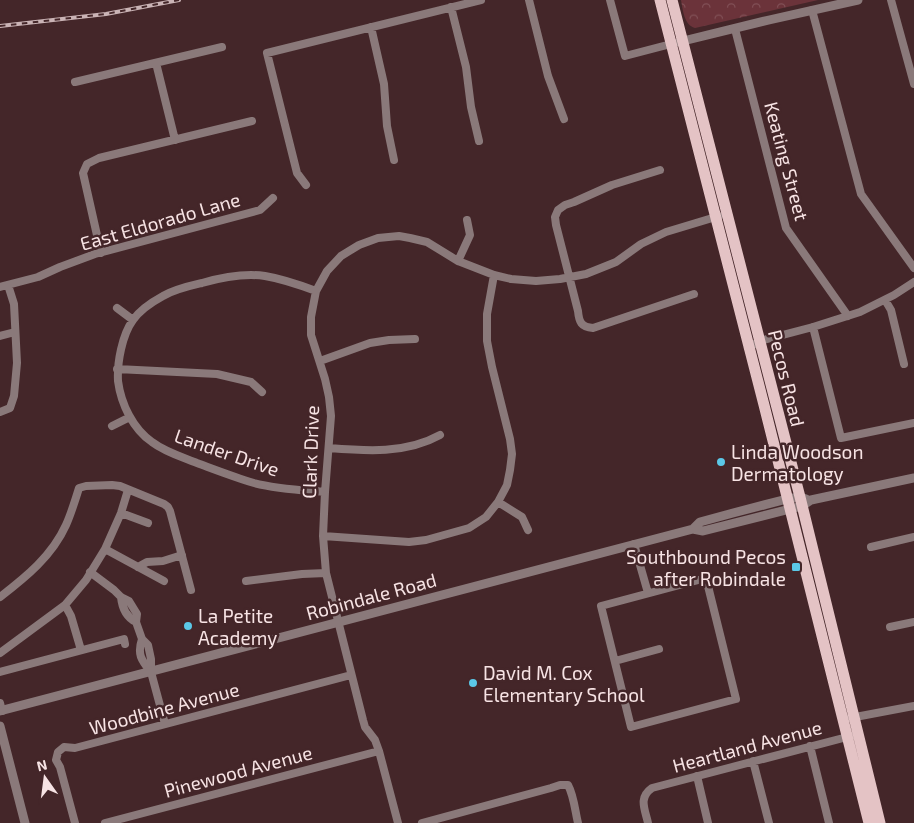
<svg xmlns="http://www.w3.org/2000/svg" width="914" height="823" font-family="'Exo 2',sans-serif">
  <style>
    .park { fill: url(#park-crowns) }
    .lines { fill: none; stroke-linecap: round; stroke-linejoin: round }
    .minor { stroke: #8a797a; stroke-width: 8 }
    .tertiary { stroke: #8a797a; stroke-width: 9 }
    .primary { stroke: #e4c3c5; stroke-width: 11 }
    .rail-casing { stroke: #cab3b5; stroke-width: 4 }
    .rail { stroke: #442629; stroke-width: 2; stroke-dasharray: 5.5; stroke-linecap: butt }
    .poi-dot { fill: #5bc8e7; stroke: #442629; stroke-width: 2 }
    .labels { text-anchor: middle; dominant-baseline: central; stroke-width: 5; stroke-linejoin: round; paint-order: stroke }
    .street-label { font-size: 19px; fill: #f7e3e4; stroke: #442629 }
    .poi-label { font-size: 19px; fill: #f7e3e4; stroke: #442629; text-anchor: start }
  </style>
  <defs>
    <pattern id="park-crowns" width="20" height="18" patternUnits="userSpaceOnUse" patternTransform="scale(1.25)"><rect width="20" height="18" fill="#6b333a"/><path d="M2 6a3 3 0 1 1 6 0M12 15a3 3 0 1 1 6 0" fill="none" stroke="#815056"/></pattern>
  </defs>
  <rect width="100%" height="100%" fill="#442629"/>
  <!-- park -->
  <path class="park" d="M 681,0 L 818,0 L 695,28 C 684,25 683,10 681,0 Z"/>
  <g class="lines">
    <!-- minor -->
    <path class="minor" d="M 529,0 L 548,76 L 564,119
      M 610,0 L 625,56 L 671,44
      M 891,0 L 914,84
      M 451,7 L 466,67 L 471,107 L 479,141
      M 812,10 L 861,194 L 914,268
      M 371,27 L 384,84 L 387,126 L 394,160
      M 735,29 L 786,228 L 848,316
      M 156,63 L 175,140
      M 75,82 L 222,47
      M 660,170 L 612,185 L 574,202 L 565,205 L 558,210 L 555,217 L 556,225 L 578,311 C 579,322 581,327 593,328 L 694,294
      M 306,185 L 297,173 L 267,53 L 481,0
      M 101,253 L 83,173 L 87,164 L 99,158 L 252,121
      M 458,261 L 470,235 L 467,220
      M 0,287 L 38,277 L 60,267 L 95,254 L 260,210 L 273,198
      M 316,291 C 300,285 283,279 265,276 C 244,273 223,277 202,283 C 189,286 175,289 163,296 C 152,302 140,310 133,320 C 122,335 117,363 118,381 C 121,404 133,429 152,442 C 165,452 182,457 197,463 C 216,470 234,477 254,483 C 277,489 301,490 325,492
      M 885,300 L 891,310 L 904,364
      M 117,308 L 133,320
      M 813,327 L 841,438 L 914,423
      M 0,336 L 15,332
      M 748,348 L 760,341 L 813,327 L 860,312 L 894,295 L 914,282
      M 320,361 L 370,343 L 389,340 L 415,339
      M 117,369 L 217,374 L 251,382 L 262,392
      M 0,412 L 10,408 L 14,396 L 17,363 L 14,304 L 8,285
      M 112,426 L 130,417
      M 329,448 C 366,451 406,454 440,435
      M 498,502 L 522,517 L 528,530
      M 121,513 L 148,523
      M 323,536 L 409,542 L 426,540 L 469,528 L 486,517 L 498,502 L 507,485 L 510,470 L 512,454 L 510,439 L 492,367 L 487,341 L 487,314 L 494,275
      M 634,544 L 648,593
      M 871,547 L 914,537
      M 105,549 L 164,581
      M 138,567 L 147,562 L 163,561 L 182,555
      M 90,572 L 114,590 L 121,597 L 129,601 L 137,614 L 136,622 L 142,639 L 148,645 L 151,659 L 151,672 L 165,724
      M 706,578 L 736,699 L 631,727 L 601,606 Z
      M 246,581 L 302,574 L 326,573
      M 0,597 C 26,577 52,556 66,525 C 71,514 75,501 79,488 L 86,486 L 112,485 L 120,486 L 164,504 L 168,507 L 170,511 L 191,590
      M 121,597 C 122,607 126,617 136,622
      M 65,605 L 71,616 L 81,650
      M 890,627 L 914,622
      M 142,639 C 137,654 141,660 151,672
      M 0,653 L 65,605 L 86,580 L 105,549 L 121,513 L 128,490
      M 615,661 L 659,649
      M 0,672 L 124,639 L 125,644
      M 0,703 L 2,711
      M 850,718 L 914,706
      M 810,746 L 829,823
      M 753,761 L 769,823
      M 697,776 L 708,823
      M 75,823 L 60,767 L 56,760 L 58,752 L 64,747 L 75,748 L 351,675
      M 105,823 L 379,751
      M 398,823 L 379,751 L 375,740 L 365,727 L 363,720 L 326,573 L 323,536 L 325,492 L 331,416 L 329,397 L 325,379 L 311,335 L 311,317 L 316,291 L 327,271 L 341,256 L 359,245 L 378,238 L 399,236 L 410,238 L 427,242 L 458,261 L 494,275 L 511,279 L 536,281 L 560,279 L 586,274 L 616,262 L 641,244 L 666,232 L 719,216
      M 422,823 L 551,788 L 560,785 L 568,785 C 574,796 575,811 578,823
      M 648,823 C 645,809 638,798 652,788 L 851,736"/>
    <!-- tertiary -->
    <path class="tertiary" d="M 679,42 L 769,20 L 858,0
      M 693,529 L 700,522 L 733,513 L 787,499 L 800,497 L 806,499
      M 0,711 L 693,529 L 703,531 L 802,506 L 811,500 L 914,478
      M 0,726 L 25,823"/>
    <!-- primary -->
    <path class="primary" d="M 660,0 L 764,405 L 869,823
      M 672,0 L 800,497 L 880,823"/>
    <defs>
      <path id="rail" d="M 0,26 L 106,14 L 179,0"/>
    </defs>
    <!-- rail casing -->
    <use href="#rail" class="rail-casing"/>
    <!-- rail -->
    <use href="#rail" class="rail"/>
  </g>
  <!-- markers -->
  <g class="poi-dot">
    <circle cx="721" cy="462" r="5"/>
    <rect x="791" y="562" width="10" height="10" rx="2.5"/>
    <circle cx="188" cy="626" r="5"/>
    <circle cx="473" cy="683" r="5"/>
  </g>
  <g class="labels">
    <!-- street labels -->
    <g class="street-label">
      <text transform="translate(787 161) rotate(75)">Keating Street</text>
      <text transform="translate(160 221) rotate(-16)">East Eldorado Lane</text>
      <text transform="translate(787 378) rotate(76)">Pecos Road</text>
      <text transform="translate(227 452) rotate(19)">Lander Drive</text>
      <text transform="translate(310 452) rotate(-88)">Clark Drive</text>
      <text transform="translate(371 596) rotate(-15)">Robindale Road</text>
      <text transform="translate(164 708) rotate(-15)">Woodbine Avenue</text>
      <text transform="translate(747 746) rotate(-15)">Heartland Avenue</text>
      <text transform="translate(238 771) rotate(-15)">Pinewood Avenue</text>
    </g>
    <!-- poi labels -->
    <g class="poi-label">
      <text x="731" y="451">Linda Woodson<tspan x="731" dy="22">Dermatology</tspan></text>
      <text x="786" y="556" text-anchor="end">Southbound Pecos<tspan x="786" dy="22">after Robindale</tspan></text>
      <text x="198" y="615">La Petite<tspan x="198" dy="22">Academy</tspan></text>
      <text x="483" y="672">David M. Cox<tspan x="483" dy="22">Elementary School</tspan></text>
    </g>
  </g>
  <!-- north arrow -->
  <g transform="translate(45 778) rotate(346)" stroke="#442629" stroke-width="4" paint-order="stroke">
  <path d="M0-4L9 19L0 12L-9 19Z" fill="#f7e3e4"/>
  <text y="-8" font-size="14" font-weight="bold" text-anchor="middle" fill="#f7e3e4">N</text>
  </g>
</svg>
